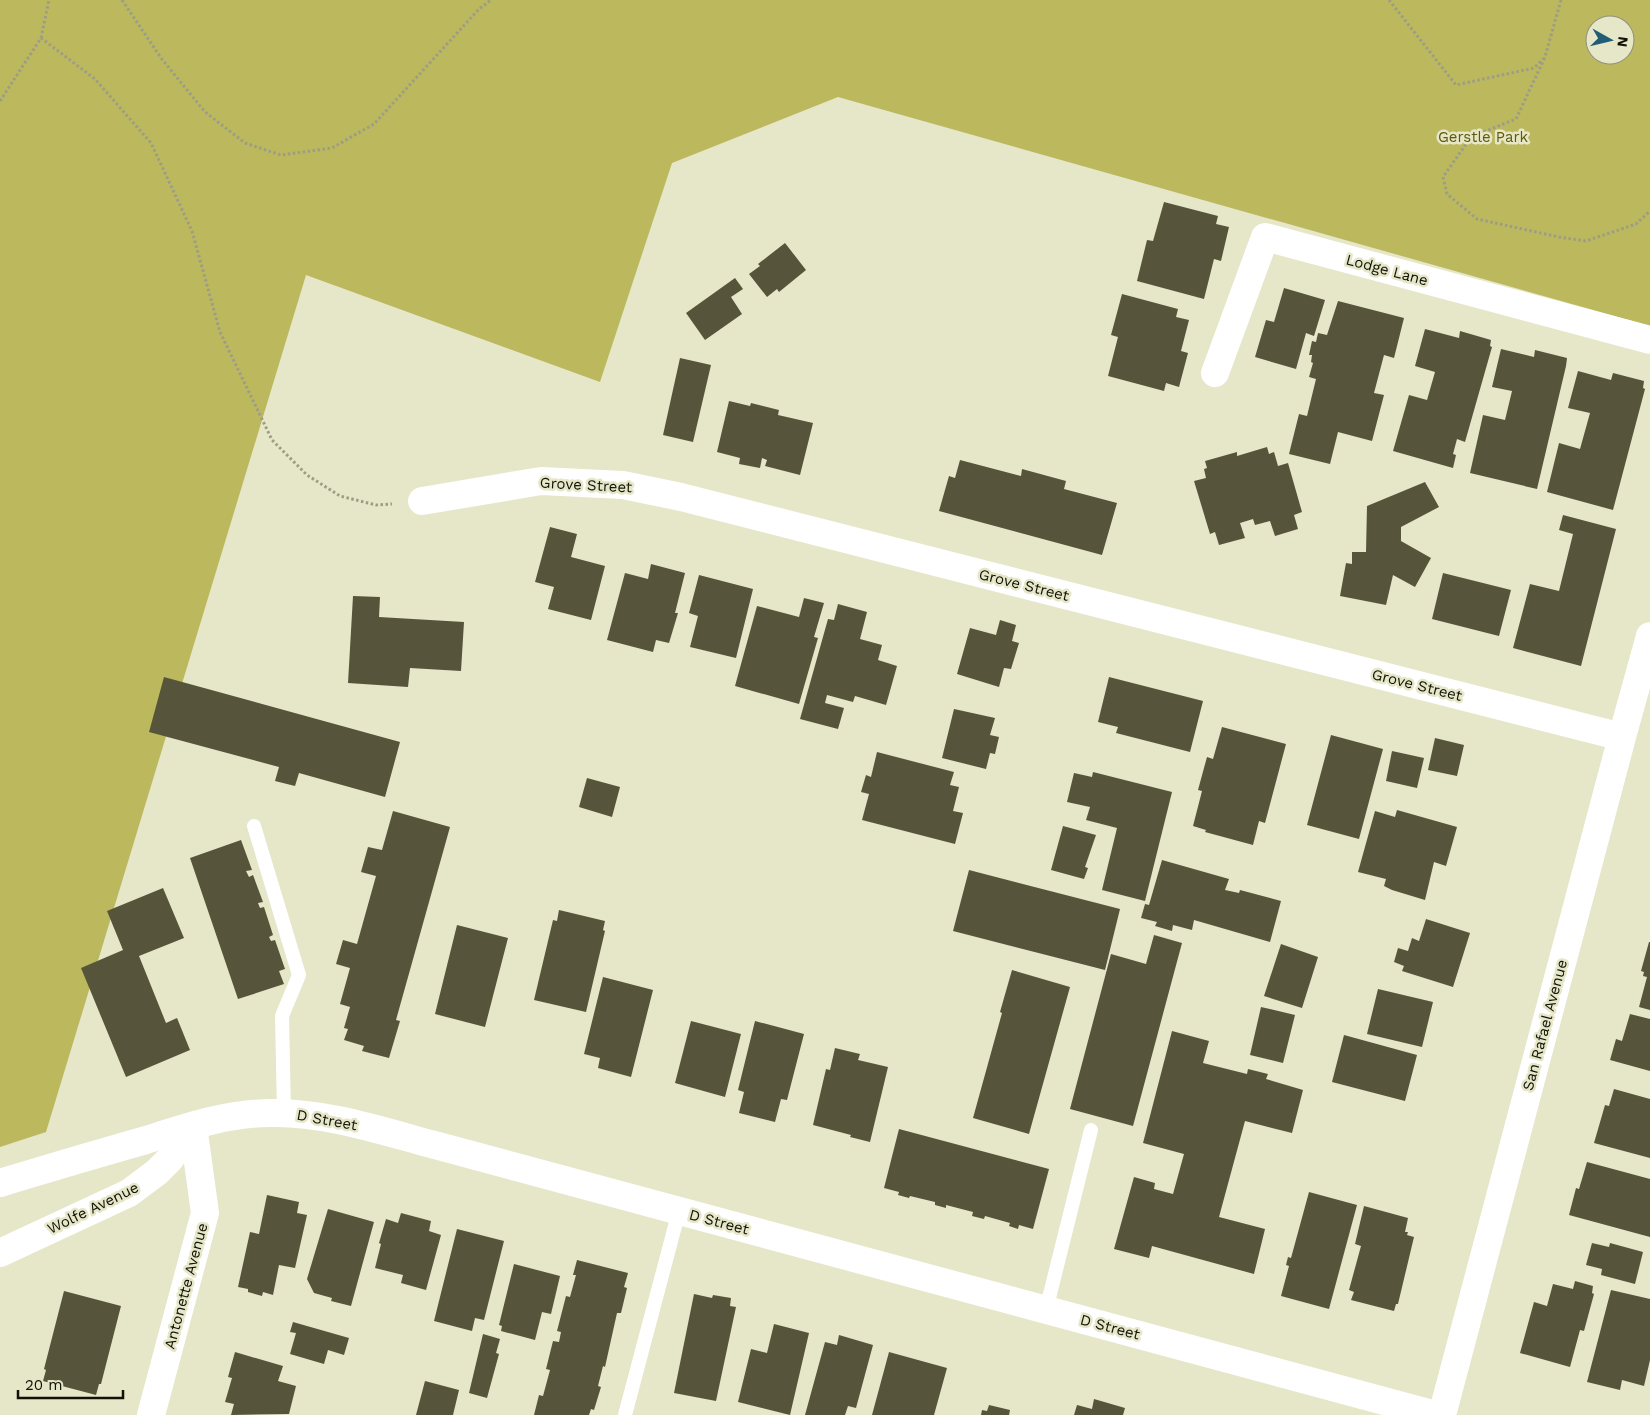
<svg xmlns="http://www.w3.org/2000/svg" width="1650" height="1415" font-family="'Work Sans',sans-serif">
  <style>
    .green { fill: #bbb85d; fill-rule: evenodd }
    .building { fill: #56553b }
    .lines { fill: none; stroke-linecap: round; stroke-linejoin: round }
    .path { stroke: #9d9d86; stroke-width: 3; stroke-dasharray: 2.5 2.5; stroke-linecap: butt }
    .service { stroke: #fff; stroke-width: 14 }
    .minor { stroke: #fff; stroke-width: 28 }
    .tertiary { stroke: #fff; stroke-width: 28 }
    .labels { text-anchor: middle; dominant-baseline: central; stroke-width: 5; stroke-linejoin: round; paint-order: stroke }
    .park-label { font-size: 15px; fill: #5e5a08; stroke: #e6e6c8 }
    .street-label { font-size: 15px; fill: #111107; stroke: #e6e6c8 }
  </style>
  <rect width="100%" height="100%" fill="#e6e6c8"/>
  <!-- green -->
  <path class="green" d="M 0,0 L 1650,0 L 1650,326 L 838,97 L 672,163 L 600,382 L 306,275 L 46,1132 L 0,1147 ZM 1595,25 L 1625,25 L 1625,55 L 1595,55 Z"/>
  <!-- building -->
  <path class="building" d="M 1164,202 L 1218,216 L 1216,224 L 1229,227 L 1221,261 L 1214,259 L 1204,299 L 1137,281 L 1147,240 L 1153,241 Z
    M 785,243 L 806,270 L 779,292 L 777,289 L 767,297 L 749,274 L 760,266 L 758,264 Z
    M 735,278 L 743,289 L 731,297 L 742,314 L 705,340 L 686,313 Z
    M 1284,288 L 1325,300 L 1314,336 L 1306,333 L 1296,369 L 1255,357 L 1266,320 L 1274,322 Z
    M 1122,294 L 1178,309 L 1176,317 L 1189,320 L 1181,351 L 1188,353 L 1179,387 L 1166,383 L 1164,391 L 1108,376 L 1118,337 L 1111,335 Z
    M 1338,301 L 1404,318 L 1394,358 L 1384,355 L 1374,393 L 1384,395 L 1372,441 L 1338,432 L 1330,464 L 1289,454 L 1299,414 L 1307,416 L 1316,379 L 1309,377 L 1313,363 L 1311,362 L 1312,355 L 1309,355 L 1312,341 L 1316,342 L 1318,333 L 1327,335 Z
    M 1425,329 L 1459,338 L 1460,331 L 1491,340 L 1490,346 L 1492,347 L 1465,442 L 1457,439 L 1453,454 L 1456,455 L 1453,468 L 1393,451 L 1409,395 L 1427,400 L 1435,372 L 1415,366 Z
    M 1501,349 L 1534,357 L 1535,350 L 1567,358 L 1566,366 L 1537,489 L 1470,473 L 1483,415 L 1505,420 L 1512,391 L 1492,387 Z
    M 680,358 L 711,365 L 693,442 L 663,435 Z
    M 1578,371 L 1611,380 L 1613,373 L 1644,381 L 1643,388 L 1645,389 L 1613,510 L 1547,492 L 1559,443 L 1580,449 L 1590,413 L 1568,408 Z
    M 729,401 L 750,406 L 751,403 L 779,410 L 778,415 L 813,423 L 800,475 L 765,466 L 767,460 L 762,458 L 760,468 L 739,464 L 740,458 L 717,452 Z
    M 1267,447 L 1269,454 L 1274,452 L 1278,466 L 1288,463 L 1302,512 L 1294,515 L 1298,529 L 1275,536 L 1270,521 L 1255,525 L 1253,519 L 1240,523 L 1245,538 L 1219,545 L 1215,532 L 1210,534 L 1194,481 L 1206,478 L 1204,469 L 1207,468 L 1205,461 L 1237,452 L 1237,456 Z
    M 960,460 L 1021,476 L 1022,469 L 1066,481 L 1064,489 L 1117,503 L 1102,555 L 939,511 L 949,476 L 955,478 Z
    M 1425,482 L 1439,507 L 1401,527 L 1401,541 L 1431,558 L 1415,587 L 1393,575 L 1386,605 L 1340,596 L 1346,563 L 1352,564 L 1352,552 L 1366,552 L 1367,506 Z
    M 1563,515 L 1616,529 L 1581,666 L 1513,648 L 1530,584 L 1559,591 L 1573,534 L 1559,530 Z
    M 550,527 L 577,534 L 571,557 L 605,566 L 591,620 L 548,609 L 554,587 L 535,582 Z
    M 651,564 L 685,573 L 675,613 L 678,613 L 669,643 L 656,640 L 653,652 L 607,640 L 625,573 L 648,579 Z
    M 1443,573 L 1511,590 L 1499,636 L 1432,619 Z
    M 699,575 L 753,589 L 736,658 L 690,647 L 698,616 L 689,613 Z
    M 353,596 L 380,597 L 379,617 L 464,622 L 461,671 L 410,668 L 408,687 L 348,683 Z
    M 804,598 L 824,603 L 814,637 L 818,638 L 799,704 L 735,686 L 757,606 L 799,617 Z
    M 838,604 L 867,612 L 860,639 L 882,645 L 878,660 L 897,666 L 886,705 L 855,696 L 853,702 L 827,695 L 825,703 L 844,708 L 838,729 L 800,719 L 828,619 L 834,620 Z
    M 1000,620 L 1016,625 L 1012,641 L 1019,643 L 1011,669 L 1004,668 L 999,687 L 957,674 L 970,628 L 996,635 Z
    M 164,677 L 400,742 L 385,797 L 299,773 L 295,786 L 275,781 L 279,767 L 149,732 Z
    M 1109,677 L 1203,701 L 1190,752 L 1116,733 L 1118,727 L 1098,722 Z
    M 954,709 L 995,718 L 990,735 L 999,737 L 995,754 L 990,753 L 986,769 L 942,758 Z
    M 1222,727 L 1286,744 L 1265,823 L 1259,821 L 1253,845 L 1205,832 L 1206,830 L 1193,826 L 1202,791 L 1198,790 L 1207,757 L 1213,759 Z
    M 1331,735 L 1383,749 L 1359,839 L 1307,825 Z
    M 1435,738 L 1464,745 L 1457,776 L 1428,770 Z
    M 1392,751 L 1424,758 L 1417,788 L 1386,781 Z
    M 877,752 L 954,772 L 950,785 L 959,787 L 953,811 L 963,813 L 955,844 L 862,820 L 869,794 L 861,792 L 866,775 L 871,777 Z
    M 1093,772 L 1172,792 L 1145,901 L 1102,890 L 1117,828 L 1086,820 L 1090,807 L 1067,802 L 1074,773 L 1092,777 Z
    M 587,778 L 620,787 L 612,817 L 579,807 Z
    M 1397,810 L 1457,827 L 1446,866 L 1434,862 L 1425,900 L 1392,890 L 1384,886 L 1386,879 L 1358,872 L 1375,811 L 1395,817 Z
    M 393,811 L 450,827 L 396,1020 L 400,1021 L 389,1058 L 362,1051 L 364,1046 L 344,1040 L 348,1029 L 344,1028 L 350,1007 L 340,1004 L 350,968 L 336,964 L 343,940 L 357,944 L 376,876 L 361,872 L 368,847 L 382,850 Z
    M 1063,826 L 1096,835 L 1085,867 L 1088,868 L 1084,879 L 1051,870 Z
    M 241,840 L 252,870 L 246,871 L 249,877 L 253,875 L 263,902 L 258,903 L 260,908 L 264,907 L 273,935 L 269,937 L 271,941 L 275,940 L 285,969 L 279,971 L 284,984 L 238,999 L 190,858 Z
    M 1162,860 L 1229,879 L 1225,890 L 1239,893 L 1240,890 L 1281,901 L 1270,942 L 1194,920 L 1192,930 L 1173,925 L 1172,931 L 1155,926 L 1157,922 L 1141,918 L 1145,904 L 1149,905 Z
    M 969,870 L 1120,909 L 1105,970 L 953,931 Z
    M 163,888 L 184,938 L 139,956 L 166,1023 L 177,1018 L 190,1050 L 126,1077 L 81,968 L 123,950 L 107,911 Z
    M 559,910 L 605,921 L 603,930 L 605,931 L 586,1012 L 534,1000 L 553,920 L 557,921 Z
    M 1426,919 L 1470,933 L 1453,987 L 1402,971 L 1404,966 L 1394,962 L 1398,948 L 1408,951 L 1412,938 L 1419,941 Z
    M 457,925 L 508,938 L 485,1027 L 435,1014 Z
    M 1154,935 L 1182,943 L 1133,1126 L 1070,1109 L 1111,954 L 1146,964 Z
    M 1649,942 L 1650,942 L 1650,1010 L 1639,1007 L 1647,977 L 1643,976 L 1644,972 L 1641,971 Z
    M 1281,944 L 1318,957 L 1302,1008 L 1264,996 Z
    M 1012,970 L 1070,987 L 1029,1134 L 973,1118 L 1002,1013 L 1000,1012 Z
    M 603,977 L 653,990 L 631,1077 L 598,1068 L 600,1058 L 584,1054 Z
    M 1378,989 L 1433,1002 L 1422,1047 L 1367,1034 Z
    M 1261,1007 L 1295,1015 L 1283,1063 L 1250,1055 Z
    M 1630,1014 L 1650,1019 L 1650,1071 L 1610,1060 L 1616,1039 L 1622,1041 Z
    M 691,1021 L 741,1034 L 725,1097 L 675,1083 Z
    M 755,1021 L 804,1034 L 787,1100 L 781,1099 L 775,1122 L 739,1113 L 744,1092 L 738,1090 Z
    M 1172,1031 L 1209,1041 L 1203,1063 L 1247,1074 L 1248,1069 L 1268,1074 L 1266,1079 L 1303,1090 L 1292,1133 L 1245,1121 L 1219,1217 L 1265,1229 L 1254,1274 L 1152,1246 L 1149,1258 L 1114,1249 L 1134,1177 L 1155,1183 L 1154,1189 L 1173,1194 L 1184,1154 L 1143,1143 Z
    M 1344,1035 L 1417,1055 L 1405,1101 L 1332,1082 Z
    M 835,1048 L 860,1054 L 858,1060 L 888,1067 L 870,1142 L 850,1137 L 851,1135 L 813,1125 L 826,1069 L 830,1070 Z
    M 1614,1089 L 1650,1099 L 1650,1158 L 1594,1143 L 1605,1105 L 1609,1106 Z
    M 899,1129 L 1049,1169 L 1033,1229 L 1019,1225 L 1018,1229 L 1009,1226 L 1010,1223 L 985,1216 L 984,1219 L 972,1216 L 973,1212 L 946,1205 L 946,1208 L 935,1205 L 935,1202 L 910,1196 L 909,1198 L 898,1195 L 899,1192 L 884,1188 Z
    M 1587,1162 L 1650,1179 L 1650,1237 L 1569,1215 L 1576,1188 L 1579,1189 Z
    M 1309,1192 L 1357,1205 L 1329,1309 L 1281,1296 L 1289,1266 L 1286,1265 L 1288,1257 L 1291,1258 Z
    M 267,1195 L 299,1202 L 297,1213 L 307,1215 L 295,1268 L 279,1265 L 273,1295 L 263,1292 L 262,1296 L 248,1292 L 248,1289 L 238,1287 L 250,1232 L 259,1234 Z
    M 1364,1206 L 1408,1218 L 1405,1232 L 1408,1232 L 1407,1235 L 1414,1237 L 1398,1304 L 1396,1304 L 1394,1311 L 1351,1300 L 1354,1292 L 1349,1290 L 1361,1246 L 1355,1244 Z
    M 328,1209 L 374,1222 L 351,1306 L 331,1301 L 332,1298 L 314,1293 L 307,1279 Z
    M 401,1213 L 431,1221 L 429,1231 L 441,1235 L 426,1290 L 401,1283 L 403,1275 L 375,1268 L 381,1244 L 379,1243 L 386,1219 L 398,1223 Z
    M 457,1229 L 504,1241 L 484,1320 L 475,1318 L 472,1331 L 434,1321 Z
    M 1592,1243 L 1609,1247 L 1610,1243 L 1643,1252 L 1635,1284 L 1601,1275 L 1602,1269 L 1586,1265 Z
    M 577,1260 L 628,1273 L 624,1287 L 627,1288 L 621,1313 L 617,1313 L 605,1367 L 603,1366 L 598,1386 L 601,1387 L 594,1410 L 591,1409 L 589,1415 L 534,1415 L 539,1395 L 543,1396 L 550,1370 L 546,1369 L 553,1341 L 559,1342 L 561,1332 L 557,1331 L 566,1296 L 570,1297 L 576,1275 L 573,1275 Z
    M 514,1264 L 560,1276 L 551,1314 L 542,1312 L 535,1340 L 501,1331 L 502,1326 L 499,1325 Z
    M 1575,1281 L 1593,1286 L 1592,1293 L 1594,1294 L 1584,1331 L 1580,1330 L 1570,1367 L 1520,1353 L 1534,1302 L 1547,1306 L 1553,1284 L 1573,1289 Z
    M 1611,1290 L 1650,1299 L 1650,1360 L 1644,1386 L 1622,1380 L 1620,1390 L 1587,1382 Z
    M 64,1291 L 121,1306 L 101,1384 L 99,1384 L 96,1395 L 43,1381 L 46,1370 L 44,1369 Z
    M 694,1294 L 712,1298 L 713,1295 L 731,1298 L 730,1306 L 736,1307 L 716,1401 L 674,1393 Z
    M 293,1322 L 349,1338 L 344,1355 L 328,1350 L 324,1364 L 290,1354 L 296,1333 L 290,1332 Z
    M 774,1324 L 809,1333 L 790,1415 L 738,1402 L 751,1349 L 767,1353 Z
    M 483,1334 L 500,1339 L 496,1353 L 499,1354 L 487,1398 L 469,1393 Z
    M 839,1335 L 873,1345 L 856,1408 L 848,1406 L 845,1415 L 805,1415 L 825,1342 L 837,1345 Z
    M 235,1352 L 283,1366 L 278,1381 L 296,1386 L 289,1414 L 231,1415 L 234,1404 L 225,1402 L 232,1378 L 228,1377 Z
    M 889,1352 L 947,1368 L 934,1415 L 872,1415 Z
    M 425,1381 L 459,1390 L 453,1415 L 416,1415 Z
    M 1094,1399 L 1125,1408 L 1123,1415 L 1074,1415 L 1077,1405 L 1092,1409 Z
    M 989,1405 L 1010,1410 L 1009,1415 L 981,1415 L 982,1410 L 987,1411 Z"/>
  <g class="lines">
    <!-- path -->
    <path class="path" d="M 122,0 L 161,58 L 205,112 L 245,143 L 281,155 L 332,148 L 374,124 L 479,9 L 491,0
      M 1389,0 L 1456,85 L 1534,68 L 1543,59
      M 1561,0 L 1545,57 L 1516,119 L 1471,137 L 1443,177 L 1447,194 L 1477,219 L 1559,237 L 1586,241 L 1636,224 L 1650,211
      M 41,38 L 49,0
      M 0,101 L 41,38 L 95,79 L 151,143 L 192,231 L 220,332 L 272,440 L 307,475 L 340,496 L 376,505 L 392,504"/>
    <!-- service -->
    <path class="service" d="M 254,826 L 299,975 L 282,1016 L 284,1113
      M 1046,1310 L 1091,1130
      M 625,1415 L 679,1211"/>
    <!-- minor -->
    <path class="minor" d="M 1215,373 L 1265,237 L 1650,340
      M 422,501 L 541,481 L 623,485 L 681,497 L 1622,737
      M 0,1253 L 129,1193 L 157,1172 L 170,1159 L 193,1126
      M 151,1415 L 205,1213 L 193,1126
      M 1442,1415 L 1622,737 L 1650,636"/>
    <!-- tertiary -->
    <path class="tertiary" d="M 0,1183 C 49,1168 97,1154 146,1140 C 187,1127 228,1113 271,1113 C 325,1112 379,1130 431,1144 L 1436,1415"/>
  </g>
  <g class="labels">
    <!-- park labels -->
    <g class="park-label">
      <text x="1483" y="137">Gerstle Park</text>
    </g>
    <!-- street labels -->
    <g class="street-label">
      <text transform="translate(1387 270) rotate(15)">Lodge Lane</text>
      <text transform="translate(586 485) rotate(3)">Grove Street</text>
      <text transform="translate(1024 585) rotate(14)">Grove Street</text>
      <text transform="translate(1417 685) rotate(14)">Grove Street</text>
      <text transform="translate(1545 1025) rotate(-75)">San Rafael Avenue</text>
      <text transform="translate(327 1120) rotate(10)">D Street</text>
      <text transform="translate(93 1208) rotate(-26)">Wolfe Avenue</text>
      <text transform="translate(719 1222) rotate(15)">D Street</text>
      <text transform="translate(186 1286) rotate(-75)">Antonette Avenue</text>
      <text transform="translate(1110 1327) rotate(15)">D Street</text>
    </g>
  </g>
  <!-- north arrow -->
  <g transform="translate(1610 40) rotate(98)"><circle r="24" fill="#e6e6c8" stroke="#91917b"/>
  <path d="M0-4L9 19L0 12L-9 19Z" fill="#225d76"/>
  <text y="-8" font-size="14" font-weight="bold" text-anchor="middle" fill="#111107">N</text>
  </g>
  <!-- scale -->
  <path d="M18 1390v8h105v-8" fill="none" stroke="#111107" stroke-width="2.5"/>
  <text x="25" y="1390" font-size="15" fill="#111107" stroke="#e6e6c8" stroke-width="4" paint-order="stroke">20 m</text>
</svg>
